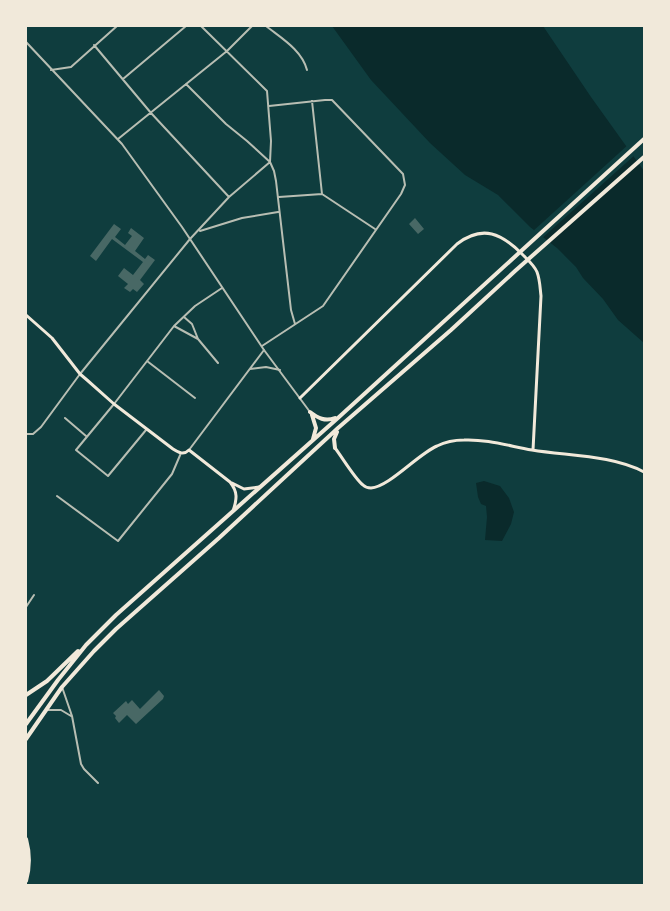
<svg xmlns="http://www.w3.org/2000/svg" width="670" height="911" font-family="'Work Sans',sans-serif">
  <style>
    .water { fill: #0a2a2b }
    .pier { fill: #0f3d3e }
    .building { fill: #486865 }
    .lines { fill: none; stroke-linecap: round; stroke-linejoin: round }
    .minor { stroke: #b8beb3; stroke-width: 2 }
    .tertiary { stroke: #b8beb3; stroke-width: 2 }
    .secondary { stroke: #f1e9da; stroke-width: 3 }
    .trunk { stroke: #f1e9da; stroke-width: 4 }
  </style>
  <rect width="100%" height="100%" fill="#0f3d3e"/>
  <!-- water -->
  <path class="water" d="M 332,26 L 543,26 L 591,97 L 644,171 L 644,343 L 618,320 L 603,299 L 583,278 L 576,267 L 557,248 L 530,227 L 498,195 L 465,175 L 430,143 L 371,80 Z
    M 484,481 L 500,486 L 509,498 L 514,512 L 511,524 L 502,541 L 485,540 L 487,517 L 486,506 L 481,504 L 478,497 L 476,483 Z"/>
  <!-- pier -->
  <path class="pier" d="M 629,144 L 636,154 L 541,239 L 532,232 Z"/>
  <!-- building -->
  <path class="building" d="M 415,218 L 424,229 L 418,234 L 409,224 Z
    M 114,224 L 121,229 L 115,237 L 125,245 L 132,236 L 128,233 L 131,228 L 144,238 L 135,251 L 145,259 L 148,255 L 155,260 L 140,280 L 144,284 L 137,292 L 133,289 L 130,292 L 124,288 L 128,284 L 118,276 L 124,268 L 133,275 L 143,262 L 112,239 L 96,261 L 90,256 Z
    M 159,690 L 164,696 L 163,699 L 136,724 L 127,715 L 119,723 L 115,718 L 116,716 L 113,713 L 126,701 L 128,704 L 132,700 L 140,709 Z"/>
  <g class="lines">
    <!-- minor -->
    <path class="minor" d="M 201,26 L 267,91 L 271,141 L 270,162 L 274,171 L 276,181 L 291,310 L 295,324
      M 266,26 C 281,38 302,50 307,70
      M 94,45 L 151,113 L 229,197
      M 51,70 L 71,67 L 117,26
      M 123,79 L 186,26
      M 312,101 L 322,194
      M 118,139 L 227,51 L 252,26
      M 279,197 L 322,194 L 375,229
      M 200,231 L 242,218 L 278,212
      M 184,317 L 192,324 L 198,339
      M 174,326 L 198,339 L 218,363
      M 262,346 L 323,306 L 401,194 L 405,185 L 403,174 L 332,100 L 325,100 L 269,106
      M 147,361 L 195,398
      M 250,369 L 266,367 L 280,370
      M 65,418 L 86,436
      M 146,430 L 108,476 L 76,450 L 114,404 L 174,326 L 195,306 L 222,288
      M 26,434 L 33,434 L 41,427 L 80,374 L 190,239 L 229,197 L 270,162 L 247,141 L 226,124 L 186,84
      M 189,450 L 264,350
      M 57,496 L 118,541 L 172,474 L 181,453
      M 26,607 L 34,595
      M 62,687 L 72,716 L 81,764 L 84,769 L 98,783
      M 48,710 L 61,710 L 71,716"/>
    <!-- tertiary -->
    <path class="tertiary" d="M 26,42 L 122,144 L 182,227 L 264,350 L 310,412"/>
    <!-- secondary -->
    <path class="secondary" d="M 26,315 L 52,338 L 80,374 L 87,380 L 114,404 L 173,449 C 179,453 184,455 189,450 L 230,482 C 238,492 237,499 233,511
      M 300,398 L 457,244 C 483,224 502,234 522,254 C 528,260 534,265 537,272 C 540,280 540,288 541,296 L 533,450
      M 335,448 C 342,457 355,479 363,485 C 365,487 368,488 371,488 C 389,487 418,454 437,446 C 445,442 454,440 464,440 C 487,439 509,446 532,450 C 568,456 612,455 644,472
      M 232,483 L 244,489 L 259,487"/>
    <!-- trunk -->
    <path class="trunk" d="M 310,412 C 318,418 325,422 335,418
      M 312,415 L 316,428 L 313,439
      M 335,448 L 334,439 L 337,432
      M 26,695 L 47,681 L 78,651
      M 26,724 L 58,680 L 86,645 L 116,615 L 339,417 L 644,139
      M 26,739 L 62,687 L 94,651 L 116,629 L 219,538 L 338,428 L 451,330 L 515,271 L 644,157
      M 26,839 C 30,854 30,867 26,881
      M 26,852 L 26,866"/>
  </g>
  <!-- border -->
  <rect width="670" height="911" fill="none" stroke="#f1e9da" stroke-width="54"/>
</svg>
